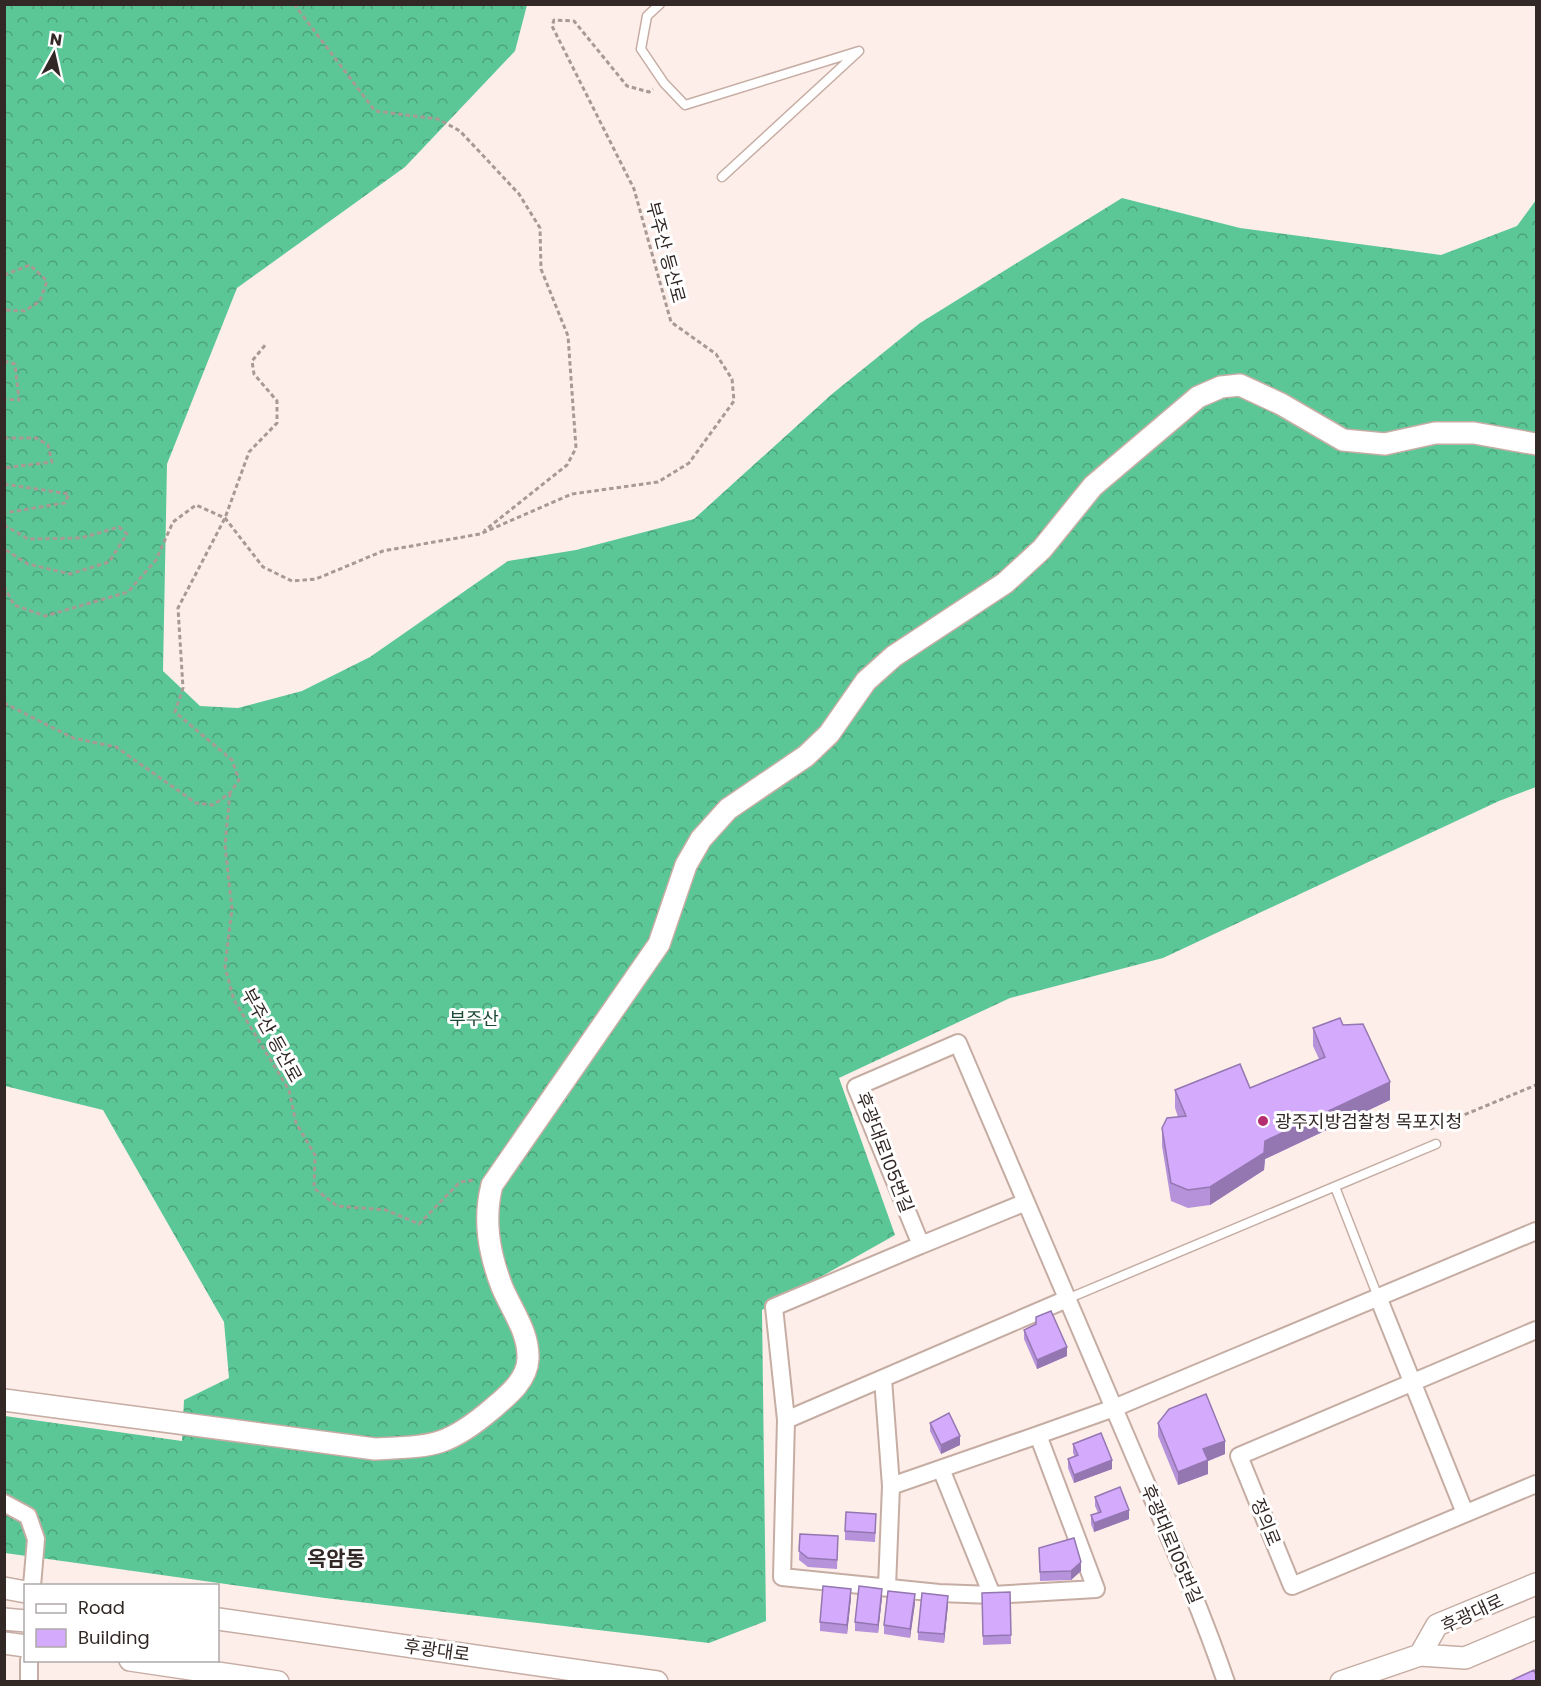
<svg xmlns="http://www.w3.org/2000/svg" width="1541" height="1686" font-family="Poppins,'Noto Sans KR',sans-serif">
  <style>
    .forest { fill: url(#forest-crowns) }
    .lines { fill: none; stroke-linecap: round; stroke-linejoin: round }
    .service-casing { stroke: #c6ada4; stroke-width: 11 }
    .minor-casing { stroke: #c6ada4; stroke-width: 20 }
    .tertiary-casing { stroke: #c6ada4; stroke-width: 24 }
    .path { stroke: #a79a95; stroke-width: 3; stroke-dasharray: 4.5 3; stroke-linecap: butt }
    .service { stroke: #fff; stroke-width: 8 }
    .minor { stroke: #fff; stroke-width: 16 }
    .tertiary { stroke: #fff; stroke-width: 21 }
    .wall { fill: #b692da }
    .shaded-wall { fill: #9477b1 }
    .building { fill: #d4aafd; stroke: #9477b1; stroke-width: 1.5 }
    .poi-dot { fill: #b42d6f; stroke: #fff; stroke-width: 2 }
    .labels { text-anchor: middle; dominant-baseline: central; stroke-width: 6; stroke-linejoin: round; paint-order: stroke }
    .street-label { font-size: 18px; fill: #322825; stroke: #fff }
    .park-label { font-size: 18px; fill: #1c4a35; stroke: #fff }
    .poi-label { font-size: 18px; fill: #322825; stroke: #fff; text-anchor: start }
    .quarter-label { font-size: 21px; font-weight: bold; fill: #322825; stroke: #fff }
  </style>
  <defs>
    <pattern id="forest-crowns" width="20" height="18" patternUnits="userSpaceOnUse" patternTransform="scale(1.5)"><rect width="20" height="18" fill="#5bc797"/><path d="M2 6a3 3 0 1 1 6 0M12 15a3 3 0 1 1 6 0" fill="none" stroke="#4ca27b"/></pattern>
  </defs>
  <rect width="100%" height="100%" fill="#feeee9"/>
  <!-- forest -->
  <path class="forest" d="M 5,5 L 527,5 L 515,51 L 405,167 L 237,288 L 167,464 L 163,671 L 200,706 L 238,708 L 302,691 L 370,657 L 508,561 L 576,550 L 694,519 L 832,394 L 920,323 L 1122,198 L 1240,228 L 1441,255 L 1517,226 L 1536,200 L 1536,787 L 1499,801 L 1163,958 L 1010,998 L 839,1078 L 895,1235 L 762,1310 L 766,1621 L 709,1643 L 325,1598 L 5,1553 L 5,1416 L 182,1441 L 184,1400 L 229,1378 L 224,1322 L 103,1110 L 5,1086 Z"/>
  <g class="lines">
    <defs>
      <path id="service" d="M 660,4 L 647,16 L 641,49 L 664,83 L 685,105 L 859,51 L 722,177
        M 1335,1187 L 1378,1297
        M 1067,1299 L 1436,1144"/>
      <path id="minor" d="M 921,1245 L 1026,1202
        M 1378,1297 L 1465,1513
        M 1536,1330 L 1239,1456 L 1292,1586 L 1536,1484
        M 883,1379 L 891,1486 L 887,1587
        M 786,1420 L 1067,1299
        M 941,1469 L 992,1595
        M 891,1486 L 1038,1435
        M 4,1503 L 28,1516 L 36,1539 L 32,1586
        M 29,1682 L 29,1660
        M 1226,1682 C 1198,1600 1162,1521 1128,1441 C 1071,1308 1015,1176 958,1043 L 856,1087 L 921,1245 L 774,1307 L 786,1420 L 782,1577 L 939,1593 L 992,1595 L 1096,1589 L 1038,1435 L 1114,1408 L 1536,1231"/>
      <path id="tertiary" d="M 4,1400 L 375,1449 C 432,1446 446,1448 492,1409 C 506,1397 527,1381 528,1359 C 529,1332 512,1311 502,1287 C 489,1253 483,1220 492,1185 L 659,944 L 686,865 L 701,839 L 728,809 L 806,756 L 829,734 L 866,681 L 894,656 L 1005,583 L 1042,549 L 1093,486 L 1198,397 L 1221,387 L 1240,385 L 1281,404 L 1343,440 L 1385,444 L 1435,433 L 1474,433 L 1536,444
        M 4,1588 L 26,1592
        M 4,1619 L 26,1621
        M 218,1619 L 657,1682
        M 4,1643 L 26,1646
        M 1420,1655 L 1437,1625 L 1536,1584
        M 130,1660 L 278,1682
        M 1341,1682 L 1420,1655 L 1465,1658 L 1536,1628"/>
    </defs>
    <!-- service casing -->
    <use href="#service" class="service-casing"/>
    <!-- minor casing -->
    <use href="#minor" class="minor-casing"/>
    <!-- tertiary casing -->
    <use href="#tertiary" class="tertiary-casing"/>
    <!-- path -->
    <path class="path" d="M 294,4 L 375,111 L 438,119 L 460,131 L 519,194 L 540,228 L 541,269 L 568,336 L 576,448 L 567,465 L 484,531
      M 4,275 L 30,265 L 47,281 L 40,301 L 25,311 L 4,310
      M 4,361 L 15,364 L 19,400 L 4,399
      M 4,438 L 36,438 L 48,445 L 52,462 L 4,468
      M 4,484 L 69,494 L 65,503 L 4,513
      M 4,525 L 28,539 L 81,538 L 119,527 L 127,534 L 109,562 L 70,574 L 28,564 L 4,549
      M 4,586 L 14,605 L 45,616 L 128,592 L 156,560 L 173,522 L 196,505 L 225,518 L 263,567 L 292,581 L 316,579 L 383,551 L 480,534 L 572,494 L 658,482 L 689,463 L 734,401 L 732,379 L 716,354 L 671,322 L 634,189 L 552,26 L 554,20 L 574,21 L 627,86 L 649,92 L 653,89
      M 4,703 L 73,738 L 116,747 L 196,803 L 213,805 L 230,793 L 239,780 L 232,760 L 175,712 L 183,688 L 178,608 L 225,518 L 249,452 L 277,423 L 277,401 L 254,374 L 252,361 L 266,344
      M 230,793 L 225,845 L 232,909 L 225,967 L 234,1000 L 289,1090 L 296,1123 L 315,1155 L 314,1188 L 337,1206 L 386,1210 L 419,1224 L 460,1182 L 475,1180
      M 1430,1129 L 1536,1085"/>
    <!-- service -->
    <use href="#service" class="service"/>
    <!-- minor -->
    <use href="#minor" class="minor"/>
    <!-- tertiary -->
    <use href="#tertiary" class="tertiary"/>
  </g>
  <!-- wall -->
  <path class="wall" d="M 1343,1025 L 1390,1100 L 1265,1159 L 1264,1170 L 1210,1205 L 1188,1208 L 1171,1201 L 1162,1146 L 1162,1128 L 1178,1117 L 1175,1108 L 1175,1090 L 1250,1088 L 1319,1059 L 1313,1046 L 1313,1028 Z
    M 1036,1324 L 1067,1356 L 1037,1369 L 1024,1339 L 1024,1330 Z
    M 930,1423 L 960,1445 L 941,1454 L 930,1431 Z
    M 1158,1423 L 1225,1454 L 1208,1461 L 1208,1474 L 1178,1485 L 1158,1436 Z
    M 1073,1444 L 1112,1469 L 1074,1483 L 1068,1468 L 1068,1459 L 1075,1457 L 1073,1453 Z
    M 1095,1497 L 1129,1519 L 1094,1532 L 1091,1524 L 1091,1515 L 1098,1513 L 1095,1506 Z
    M 876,1523 L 875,1542 L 845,1540 L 845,1531 Z
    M 800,1534 L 838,1536 L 837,1569 L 808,1567 L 799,1560 Z
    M 1039,1548 L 1081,1571 L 1071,1580 L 1040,1581 Z
    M 1010,1592 L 1011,1644 L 983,1645 L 982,1593 Z
    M 882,1597 L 878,1633 L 855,1631 L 855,1622 Z
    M 851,1598 L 847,1634 L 820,1631 L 820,1622 Z
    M 915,1603 L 910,1638 L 884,1634 L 884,1625 Z
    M 948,1605 L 944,1643 L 918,1640 L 918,1632 Z"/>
  <!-- shaded-wall -->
  <path class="shaded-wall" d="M 1390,1082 L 1390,1100 L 1265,1159 L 1264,1170 L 1210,1205 L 1210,1187 L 1265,1141 Z
    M 1067,1347 L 1067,1356 L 1037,1369 L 1037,1360 Z
    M 960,1436 L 960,1445 L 941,1454 L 941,1445 Z
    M 1225,1441 L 1225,1454 L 1208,1461 L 1208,1474 L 1178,1485 L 1178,1472 L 1203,1449 Z
    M 1112,1460 L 1112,1469 L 1074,1483 L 1074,1475 Z
    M 1129,1510 L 1129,1519 L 1094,1532 L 1094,1523 Z
    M 1081,1562 L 1081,1571 L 1071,1580 L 1071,1571 Z
    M 851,1589 L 851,1598 L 847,1634 L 847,1625 Z
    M 882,1589 L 882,1597 L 878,1633 L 878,1625 Z
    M 915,1594 L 915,1603 L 910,1638 L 910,1629 Z
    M 948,1596 L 948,1605 L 944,1643 L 944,1634 Z"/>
  <!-- building -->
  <path class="building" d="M 1340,1018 L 1343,1025 L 1363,1024 L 1390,1082 L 1265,1141 L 1264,1153 L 1210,1187 L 1188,1190 L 1171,1183 L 1162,1128 L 1167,1118 L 1186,1116 L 1175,1090 L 1240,1064 L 1250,1088 L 1325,1057 L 1313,1028 Z
    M 1051,1311 L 1067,1347 L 1037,1360 L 1024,1330 L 1036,1324 L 1036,1317 Z
    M 1206,1394 L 1225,1441 L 1203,1449 L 1208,1460 L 1178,1472 L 1158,1423 L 1169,1409 Z
    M 949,1413 L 960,1436 L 941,1445 L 930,1423 Z
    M 1101,1433 L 1112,1460 L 1074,1475 L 1068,1459 L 1078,1455 L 1073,1444 Z
    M 1120,1487 L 1129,1510 L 1094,1523 L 1091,1515 L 1101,1512 L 1095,1497 Z
    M 846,1512 L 876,1514 L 875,1533 L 845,1531 Z
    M 800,1534 L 838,1536 L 837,1560 L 808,1558 L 799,1551 Z
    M 1074,1538 L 1081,1562 L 1071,1571 L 1040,1572 L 1039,1548 Z
    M 823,1586 L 851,1589 L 847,1625 L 820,1622 Z
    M 859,1586 L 882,1589 L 878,1625 L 855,1622 Z
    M 888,1591 L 915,1594 L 910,1629 L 884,1625 Z
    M 1010,1592 L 1011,1635 L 983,1636 L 982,1593 Z
    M 922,1593 L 948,1596 L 944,1634 L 918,1632 Z
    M 1534,1670 L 1536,1675 L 1536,1682 L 1508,1682 Z"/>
  <!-- markers -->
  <circle class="poi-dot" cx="1263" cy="1121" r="6"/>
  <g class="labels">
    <!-- street labels -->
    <g class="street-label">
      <text transform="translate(666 252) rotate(75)">부주산 등산로</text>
      <text transform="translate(272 1035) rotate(61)">부주산 등산로</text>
      <text transform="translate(885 1152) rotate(69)">후광대로105번길</text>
      <text transform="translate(1266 1522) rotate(68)">정의로</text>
      <text transform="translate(1172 1544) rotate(67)">후광대로105번길</text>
      <text transform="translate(1472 1613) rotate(-25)">후광대로</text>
      <text transform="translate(437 1650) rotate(8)">후광대로</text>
    </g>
    <!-- park labels -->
    <g class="park-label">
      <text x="474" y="1018">부주산</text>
    </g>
    <!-- poi labels -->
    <g class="poi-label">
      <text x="1275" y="1121">광주지방검찰청 목포지청</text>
    </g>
    <!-- quarter labels -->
    <g class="quarter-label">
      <text x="336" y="1558">옥암동</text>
    </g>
  </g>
  <!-- border -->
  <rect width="1541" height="1686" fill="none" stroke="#322825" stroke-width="12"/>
  <!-- legend -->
  <rect x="24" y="1584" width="195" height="78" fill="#ffffff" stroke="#ada9a8" stroke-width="1.5"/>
  <rect x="36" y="1604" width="30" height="9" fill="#ffffff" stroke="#ada9a8" stroke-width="1.5"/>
  <text x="78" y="1614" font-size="18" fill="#322825">Road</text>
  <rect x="36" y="1629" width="30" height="18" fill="#d4aafd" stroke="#ada9a8" stroke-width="1.5"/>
  <text x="78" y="1644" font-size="18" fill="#322825">Building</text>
  <!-- north arrow -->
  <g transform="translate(54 54) rotate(8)" stroke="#ffffff" stroke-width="4.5" paint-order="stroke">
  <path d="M0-4.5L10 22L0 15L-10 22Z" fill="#322825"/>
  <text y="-9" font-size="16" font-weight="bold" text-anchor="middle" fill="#322825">N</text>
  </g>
</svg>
